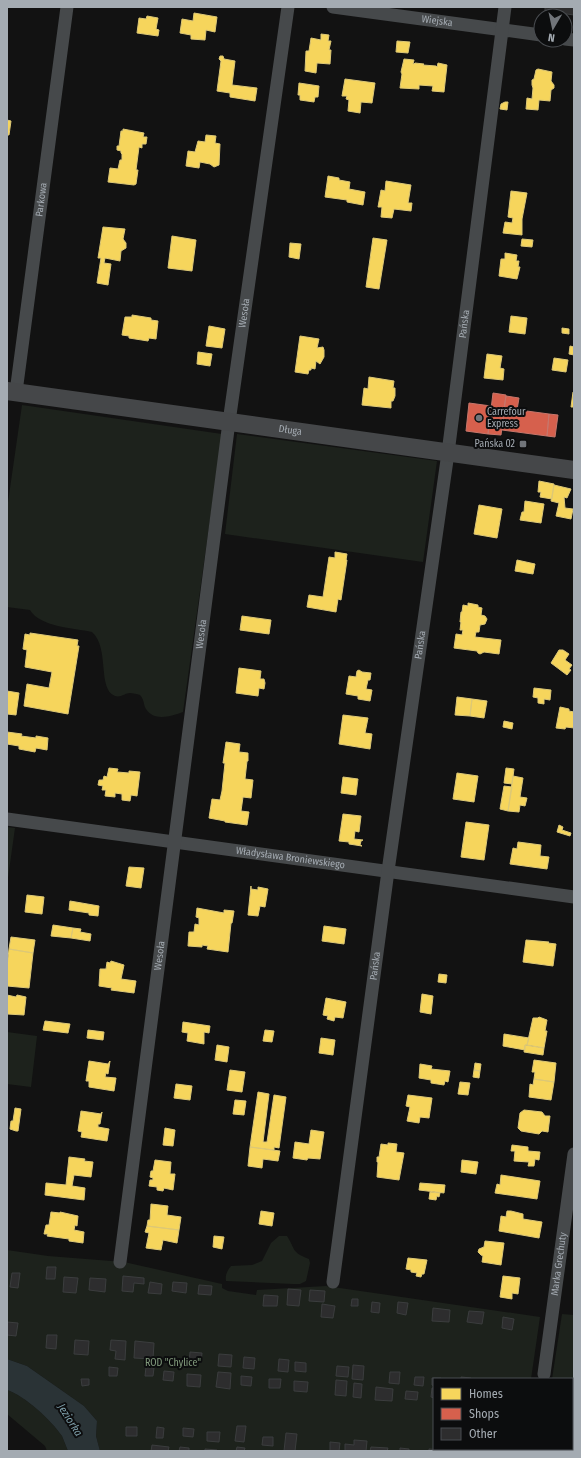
<svg xmlns="http://www.w3.org/2000/svg" width="581" height="1458" font-family="'Fira Sans Condensed',sans-serif">
  <style>
    .green { fill: #1d221c }
    .water { fill: #2a3336 }
    .homes { fill: #f6d55c; stroke: #ddc876 }
    .shops { fill: #d6604d; stroke: #c7766b }
    .building { fill: #2d2d2e; stroke: #3b3d3e }
    .lines { fill: none; stroke-linecap: round; stroke-linejoin: round }
    .street { stroke: #46494b; stroke-width: 13 }
    .secondary { stroke: #454749; stroke-width: 18 }
    .poi-dot { fill: #71757a; stroke: #0c0d0e; stroke-width: 1.5 }
    .labels { text-anchor: middle; dominant-baseline: central; stroke-width: 4; stroke-linejoin: round; paint-order: stroke }
    .street-label { font-size: 10px; fill: #a4abb2; stroke: #0c0d0e }
    .poi-label { font-size: 10px; fill: #a4abb2; stroke: #0c0d0e; text-anchor: start }
    .park-label { font-size: 10px; fill: #829b7d; stroke: #0c0d0e }
    .water-label { font-size: 11px; font-style: italic; fill: #7e9faa; stroke: #0c0d0e }
  </style>
  <rect width="100%" height="100%" fill="#121212"/>
  <!-- green -->
  <path class="green" d="M 22,405 L 222,434 L 183,712 C 172,716 154,722 146,709 C 143,704 145,701 140,695 C 137,694 133,693 130,693 C 125,693 121,698 115,696 C 97,689 110,648 92,632 C 74,628 40,627 30,610 L 7,607 L 7,509 Z
    M 237,434 L 437,461 L 423,562 L 225,534 Z
    M 7,827 L 15,828 L 7,885 Z
    M 7,1032 L 37,1036 L 31,1087 L 7,1084 Z
    M 279,1236 L 287,1236 C 296,1250 291,1252 309,1259 L 310,1263 L 306,1281 L 300,1284 L 293,1284 L 226,1281 C 225,1275 227,1271 231,1266 L 252,1265 L 262,1261 L 271,1243 Z
    M 7,1250 L 48,1256 L 124,1262 L 222,1284 L 222,1288 L 228,1291 L 256,1295 L 257,1290 L 326,1286 L 540,1317 L 531,1379 L 434,1379 L 434,1449 L 535,1449 L 536,1451 L 100,1451 L 96,1436 L 97,1421 L 84,1406 L 27,1366 L 7,1359 Z
    M 562,1314 L 574,1315 L 574,1451 L 557,1451 L 556,1449 L 572,1449 L 572,1379 L 552,1379 Z
    M 7,1390 C 25,1396 51,1420 62,1436 C 64,1441 66,1446 68,1451 L 47,1451 L 45,1446 L 7,1414 Z"/>
  <!-- water -->
  <path class="water" d="M 7,1359 L 27,1366 L 84,1406 L 97,1421 L 96,1436 L 100,1451 L 68,1451 C 66,1446 64,1441 62,1436 C 51,1420 25,1396 7,1390 Z"/>
  <!-- homes -->
  <path class="homes" d="M 194,13 L 217,17 L 215,32 L 206,30 L 205,40 L 191,39 L 191,35 L 180,33 L 182,19 L 193,21 Z
    M 147,16 L 158,18 L 156,29 L 159,30 L 158,36 L 137,33 L 139,18 L 146,19 Z
    M 321,34 L 329,35 L 328,41 L 331,41 L 329,50 L 331,50 L 330,64 L 317,63 L 316,73 L 305,71 L 306,51 L 309,51 L 311,38 L 321,40 Z
    M 397,41 L 410,42 L 408,53 L 396,52 Z
    M 220,56 L 223,56 L 224,59 L 235,61 L 232,85 L 257,88 L 255,101 L 230,97 L 230,93 L 217,91 L 221,61 L 219,59 Z
    M 404,59 L 414,60 L 413,64 L 414,64 L 415,63 L 424,64 L 423,65 L 436,66 L 437,67 L 438,63 L 447,65 L 444,92 L 432,91 L 433,86 L 419,85 L 419,89 L 400,88 L 402,74 L 401,72 Z
    M 538,69 L 552,72 L 551,81 L 554,85 L 554,88 L 551,90 L 550,101 L 539,100 L 538,110 L 526,109 L 527,98 L 532,99 L 533,88 L 532,85 L 532,80 L 534,79 L 536,70 Z
    M 345,79 L 375,83 L 372,103 L 361,102 L 360,113 L 348,111 L 349,100 L 346,99 L 347,96 L 342,96 Z
    M 299,83 L 319,86 L 318,97 L 315,97 L 314,102 L 300,100 L 300,95 L 298,95 Z
    M 505,102 L 508,102 L 507,110 L 500,109 L 501,104 Z
    M 7,120 L 11,121 L 9,135 L 7,135 Z
    M 123,129 L 144,133 L 143,137 L 147,137 L 146,144 L 142,144 L 142,148 L 139,147 L 136,170 L 138,170 L 136,184 L 134,185 L 108,182 L 110,168 L 118,169 L 120,160 L 122,160 L 122,154 L 121,153 L 121,151 L 117,150 L 117,146 L 119,146 L 121,131 L 123,131 Z
    M 206,135 L 216,136 L 215,143 L 220,144 L 219,165 L 214,167 L 210,164 L 200,162 L 199,168 L 186,166 L 188,151 L 195,152 L 198,141 L 205,142 Z
    M 328,176 L 339,178 L 339,180 L 350,182 L 349,189 L 365,192 L 363,205 L 347,202 L 347,200 L 325,197 Z
    M 386,181 L 411,185 L 408,203 L 412,203 L 411,211 L 394,209 L 392,218 L 381,217 L 382,207 L 378,207 L 381,190 L 385,191 Z
    M 511,191 L 527,193 L 522,219 L 522,235 L 503,233 L 505,222 L 512,223 L 513,218 L 508,217 Z
    M 103,227 L 125,229 L 123,239 L 126,243 L 126,248 L 121,251 L 120,261 L 105,258 L 104,263 L 111,264 L 108,285 L 97,283 L 101,258 L 98,258 Z
    M 172,236 L 196,240 L 192,271 L 168,268 Z
    M 373,238 L 387,240 L 379,289 L 366,287 Z
    M 522,239 L 533,240 L 532,247 L 521,246 Z
    M 290,243 L 301,244 L 299,259 L 289,257 Z
    M 505,253 L 517,255 L 516,261 L 519,261 L 518,267 L 520,267 L 517,279 L 499,276 L 501,259 L 505,259 Z
    M 132,315 L 151,318 L 151,320 L 158,321 L 156,339 L 149,338 L 148,341 L 129,338 L 129,336 L 122,335 L 125,317 L 132,317 Z
    M 511,316 L 527,318 L 525,334 L 509,332 Z
    M 209,326 L 225,329 L 222,348 L 206,346 Z
    M 562,328 L 569,329 L 569,334 L 562,333 Z
    M 300,336 L 319,339 L 317,348 L 323,347 L 324,350 L 324,357 L 320,364 L 316,361 L 315,369 L 311,368 L 311,370 L 309,370 L 308,374 L 295,372 Z
    M 570,346 L 574,347 L 574,355 L 569,354 Z
    M 198,352 L 212,354 L 210,366 L 197,364 Z
    M 487,354 L 502,356 L 500,368 L 504,369 L 503,380 L 484,378 Z
    M 554,358 L 568,360 L 566,372 L 552,370 Z
    M 369,377 L 394,381 L 393,388 L 395,388 L 395,396 L 393,401 L 391,401 L 391,408 L 362,405 L 364,388 L 368,389 Z
    M 573,392 L 574,392 L 574,407 L 571,407 Z
    M 539,481 L 554,484 L 552,499 L 540,497 L 541,492 L 538,492 Z
    M 554,485 L 571,489 L 567,498 L 564,497 L 565,508 L 573,509 L 571,519 L 556,516 L 559,503 L 551,501 Z
    M 525,501 L 544,504 L 541,523 L 520,520 L 522,512 L 524,512 Z
    M 479,505 L 502,509 L 497,538 L 474,534 Z
    M 335,552 L 347,554 L 346,560 L 347,560 L 341,600 L 338,599 L 336,612 L 307,607 L 309,595 L 323,597 L 329,557 L 335,558 Z
    M 517,560 L 535,564 L 533,574 L 515,571 Z
    M 468,603 L 478,605 L 478,607 L 482,608 L 481,615 L 485,616 L 487,619 L 485,624 L 480,625 L 479,632 L 476,632 L 475,637 L 501,640 L 499,654 L 484,652 L 480,654 L 478,653 L 477,651 L 454,648 L 456,634 L 462,635 L 463,630 L 460,630 L 461,622 L 460,622 L 461,612 L 462,612 L 463,605 L 468,606 Z
    M 242,616 L 271,620 L 269,634 L 240,630 Z
    M 30,633 L 78,640 L 77,646 L 79,646 L 68,714 L 24,706 L 27,684 L 49,688 L 52,672 L 25,667 L 27,650 L 23,649 L 25,634 L 30,635 Z
    M 559,650 L 563,650 L 569,654 L 565,660 L 572,665 L 569,669 L 571,670 L 567,675 L 551,663 Z
    M 239,668 L 261,671 L 260,679 L 264,679 L 265,683 L 264,689 L 259,688 L 258,696 L 236,693 Z
    M 359,670 L 362,672 L 371,673 L 370,680 L 368,680 L 366,689 L 372,690 L 370,701 L 358,699 L 358,696 L 346,694 L 349,676 L 356,677 L 357,671 Z
    M 534,688 L 551,690 L 550,700 L 544,699 L 544,704 L 538,703 L 538,698 L 533,697 Z
    M 7,691 L 19,693 L 16,715 L 7,714 Z
    M 457,697 L 472,699 L 470,716 L 455,715 Z
    M 472,699 L 487,701 L 484,718 L 470,716 Z
    M 560,707 L 569,709 L 569,711 L 574,712 L 574,728 L 566,727 L 565,729 L 556,728 Z
    M 343,715 L 368,718 L 365,733 L 372,734 L 370,749 L 339,744 Z
    M 504,721 L 513,723 L 512,729 L 503,727 Z
    M 7,732 L 22,734 L 21,736 L 36,738 L 36,736 L 48,738 L 47,750 L 36,748 L 35,752 L 19,749 L 19,746 L 7,744 Z
    M 226,742 L 240,744 L 239,752 L 248,753 L 248,761 L 247,761 L 245,779 L 253,780 L 251,798 L 243,797 L 241,811 L 249,812 L 247,825 L 225,822 L 225,821 L 209,818 L 212,799 L 220,800 L 222,791 L 225,763 L 223,763 Z
    M 109,768 L 118,769 L 117,772 L 129,773 L 129,771 L 140,772 L 137,796 L 131,795 L 130,801 L 122,800 L 122,794 L 115,793 L 115,797 L 105,796 L 106,790 L 102,790 L 103,786 L 98,785 L 99,780 L 103,780 L 104,776 L 107,777 Z
    M 506,768 L 514,769 L 512,784 L 504,783 Z
    M 457,773 L 478,776 L 474,802 L 453,799 Z
    M 513,776 L 523,778 L 520,797 L 527,798 L 525,806 L 520,805 L 519,812 L 508,811 Z
    M 343,777 L 358,779 L 356,795 L 341,793 Z
    M 504,786 L 512,787 L 508,811 L 500,809 Z
    M 343,814 L 361,816 L 359,832 L 355,831 L 354,839 L 363,840 L 361,841 L 360,845 L 362,846 L 349,844 L 349,842 L 339,841 Z
    M 466,822 L 489,825 L 484,860 L 461,857 Z
    M 559,825 L 563,827 L 562,830 L 571,833 L 570,836 L 557,832 Z
    M 518,842 L 541,845 L 540,856 L 549,857 L 547,869 L 510,864 L 513,848 L 517,849 Z
    M 129,867 L 144,868 L 141,888 L 126,886 Z
    M 251,886 L 251,889 L 258,890 L 258,887 L 268,889 L 265,907 L 260,906 L 258,916 L 248,915 Z
    M 27,895 L 44,897 L 42,914 L 25,912 Z
    M 70,901 L 99,906 L 98,916 L 89,915 L 89,913 L 69,910 Z
    M 197,908 L 224,913 L 224,910 L 234,911 L 232,923 L 231,923 L 228,952 L 207,949 L 208,946 L 202,945 L 202,947 L 188,946 L 189,932 L 194,932 L 195,924 L 199,925 L 199,918 L 196,917 Z
    M 53,925 L 73,928 L 71,938 L 51,936 Z
    M 324,926 L 346,929 L 344,944 L 322,941 Z
    M 73,928 L 81,929 L 80,932 L 91,934 L 90,941 L 71,938 Z
    M 11,937 L 35,940 L 33,953 L 9,949 Z
    M 526,940 L 549,942 L 548,943 L 556,944 L 553,966 L 523,962 Z
    M 9,949 L 33,953 L 29,988 L 7,986 L 7,967 Z
    M 111,961 L 124,965 L 121,979 L 136,981 L 134,993 L 111,990 L 112,988 L 99,986 L 100,969 L 106,969 L 107,962 L 110,963 Z
    M 439,974 L 447,975 L 446,983 L 438,982 Z
    M 422,994 L 433,996 L 431,1014 L 420,1012 Z
    M 7,995 L 16,997 L 17,995 L 26,997 L 24,1015 L 7,1014 Z
    M 326,998 L 346,1002 L 343,1018 L 335,1017 L 334,1021 L 327,1019 L 328,1016 L 323,1015 Z
    M 539,1017 L 547,1020 L 545,1031 L 547,1031 L 544,1048 L 527,1045 L 533,1018 L 538,1018 Z
    M 45,1021 L 70,1024 L 68,1033 L 43,1030 Z
    M 183,1022 L 210,1026 L 209,1033 L 204,1032 L 204,1044 L 187,1041 L 188,1033 L 182,1032 Z
    M 88,1030 L 104,1032 L 103,1040 L 87,1038 Z
    M 265,1030 L 274,1031 L 272,1042 L 263,1041 Z
    M 504,1034 L 529,1038 L 527,1045 L 525,1045 L 525,1050 L 503,1046 Z
    M 321,1038 L 335,1040 L 333,1055 L 319,1053 Z
    M 217,1045 L 229,1047 L 227,1062 L 215,1060 Z
    M 525,1045 L 544,1048 L 543,1055 L 524,1052 Z
    M 534,1060 L 556,1063 L 554,1082 L 534,1079 L 535,1072 L 532,1072 Z
    M 89,1061 L 108,1064 L 110,1061 L 108,1074 L 106,1073 L 105,1077 L 116,1078 L 114,1091 L 89,1087 L 89,1081 L 86,1081 Z
    M 475,1063 L 481,1064 L 480,1071 L 474,1070 Z
    M 420,1064 L 432,1066 L 431,1069 L 450,1071 L 448,1082 L 445,1081 L 444,1085 L 431,1083 L 431,1080 L 419,1078 Z
    M 230,1070 L 245,1072 L 242,1092 L 227,1090 Z
    M 474,1070 L 480,1071 L 479,1078 L 473,1077 Z
    M 534,1079 L 554,1082 L 551,1100 L 529,1097 L 530,1084 L 533,1085 Z
    M 460,1082 L 470,1083 L 468,1095 L 458,1094 Z
    M 176,1084 L 192,1086 L 190,1100 L 174,1098 Z
    M 258,1092 L 269,1094 L 263,1142 L 267,1142 L 274,1095 L 286,1097 L 279,1148 L 274,1147 L 274,1150 L 250,1147 Z
    M 408,1095 L 432,1098 L 429,1118 L 420,1117 L 419,1123 L 407,1121 L 410,1107 L 406,1106 Z
    M 235,1100 L 246,1101 L 244,1115 L 233,1114 Z
    M 15,1108 L 21,1109 L 18,1131 L 16,1131 L 10,1129 L 11,1121 L 13,1121 Z
    M 524,1110 L 542,1112 L 545,1116 L 550,1116 L 548,1132 L 542,1131 L 539,1134 L 521,1131 L 518,1128 L 520,1113 Z
    M 81,1111 L 101,1114 L 102,1112 L 100,1124 L 98,1124 L 98,1127 L 109,1129 L 107,1141 L 81,1137 L 82,1132 L 78,1131 Z
    M 165,1128 L 175,1130 L 173,1146 L 163,1145 Z
    M 311,1130 L 324,1132 L 320,1159 L 308,1158 L 307,1160 L 293,1158 L 295,1142 L 309,1144 Z
    M 388,1143 L 397,1144 L 396,1152 L 404,1153 L 399,1180 L 377,1177 L 378,1162 L 377,1162 L 377,1157 L 379,1157 L 381,1144 L 388,1145 Z
    M 512,1145 L 528,1147 L 528,1151 L 540,1152 L 539,1160 L 535,1159 L 534,1166 L 528,1166 L 529,1162 L 514,1161 L 515,1151 L 511,1151 Z
    M 250,1147 L 280,1151 L 278,1161 L 263,1159 L 262,1168 L 248,1166 Z
    M 69,1157 L 85,1159 L 84,1161 L 93,1162 L 91,1177 L 74,1175 L 72,1186 L 85,1188 L 84,1200 L 45,1195 L 46,1183 L 66,1185 Z
    M 155,1160 L 171,1162 L 170,1174 L 175,1174 L 173,1190 L 164,1188 L 163,1191 L 157,1190 L 157,1187 L 149,1186 L 150,1180 L 153,1180 L 153,1178 L 150,1177 L 151,1171 L 153,1171 Z
    M 462,1160 L 478,1162 L 476,1174 L 461,1172 Z
    M 501,1175 L 540,1181 L 537,1199 L 495,1193 L 497,1184 L 500,1185 Z
    M 420,1183 L 445,1185 L 444,1193 L 419,1190 Z
    M 430,1192 L 440,1193 L 439,1197 L 437,1196 L 436,1200 L 429,1199 Z
    M 151,1204 L 168,1206 L 167,1215 L 181,1217 L 179,1230 L 147,1226 L 148,1220 L 150,1220 Z
    M 261,1211 L 274,1213 L 272,1226 L 259,1224 Z
    M 507,1211 L 511,1211 L 523,1214 L 523,1219 L 542,1222 L 539,1238 L 499,1231 L 501,1216 L 506,1217 Z
    M 51,1212 L 60,1213 L 60,1212 L 78,1216 L 77,1226 L 75,1225 L 74,1230 L 84,1232 L 83,1243 L 69,1241 L 69,1239 L 47,1236 L 48,1234 L 44,1234 L 46,1225 L 49,1225 Z
    M 147,1226 L 179,1230 L 177,1243 L 163,1240 L 161,1250 L 146,1248 L 149,1233 L 145,1232 Z
    M 214,1236 L 224,1237 L 222,1249 L 213,1247 Z
    M 485,1241 L 504,1243 L 501,1265 L 482,1262 L 483,1256 L 481,1255 L 478,1252 L 479,1249 L 484,1247 Z
    M 408,1258 L 427,1260 L 424,1274 L 422,1274 L 421,1277 L 416,1276 L 417,1273 L 411,1272 L 411,1270 L 406,1269 Z
    M 503,1276 L 520,1278 L 518,1294 L 512,1293 L 512,1299 L 500,1297 Z"/>
  <!-- shops -->
  <path class="shops" d="M 493,393 L 506,395 L 501,435 L 488,434 Z
    M 506,396 L 519,398 L 517,410 L 504,408 Z
    M 469,403 L 491,406 L 488,434 L 466,431 Z
    M 504,408 L 549,414 L 547,436 L 502,430 Z
    M 549,414 L 558,415 L 555,437 L 547,436 Z"/>
  <!-- building -->
  <path class="building" d="M 545,7 L 574,7 L 574,15 L 545,11 Z
    M 47,1267 L 56,1267 L 55,1279 L 46,1279 Z
    M 12,1273 L 20,1273 L 18,1288 L 10,1287 Z
    M 123,1276 L 144,1278 L 144,1284 L 134,1283 L 133,1292 L 122,1291 Z
    M 64,1277 L 78,1278 L 76,1293 L 63,1292 Z
    M 90,1278 L 106,1279 L 105,1292 L 89,1290 Z
    M 150,1282 L 162,1284 L 161,1294 L 148,1293 Z
    M 173,1282 L 187,1283 L 186,1293 L 172,1291 Z
    M 199,1285 L 212,1286 L 211,1295 L 198,1294 Z
    M 288,1289 L 301,1290 L 299,1306 L 287,1305 Z
    M 310,1290 L 325,1291 L 324,1302 L 309,1301 Z
    M 264,1295 L 278,1296 L 277,1306 L 263,1306 Z
    M 352,1299 L 358,1299 L 358,1306 L 351,1306 Z
    M 372,1302 L 380,1303 L 379,1313 L 371,1312 Z
    M 398,1302 L 408,1303 L 406,1315 L 397,1313 Z
    M 322,1304 L 335,1306 L 333,1318 L 321,1317 Z
    M 433,1308 L 450,1310 L 449,1322 L 432,1321 Z
    M 469,1311 L 484,1312 L 482,1324 L 467,1322 Z
    M 503,1317 L 514,1319 L 512,1330 L 502,1328 Z
    M 7,1322 L 18,1323 L 16,1336 L 7,1335 Z
    M 47,1335 L 57,1335 L 56,1349 L 46,1348 Z
    M 75,1340 L 89,1341 L 88,1355 L 74,1354 Z
    M 111,1340 L 126,1341 L 125,1360 L 115,1359 L 116,1351 L 110,1350 Z
    M 135,1341 L 154,1343 L 153,1359 L 134,1358 Z
    M 190,1352 L 202,1353 L 201,1362 L 197,1362 L 197,1365 L 189,1365 Z
    M 219,1354 L 232,1355 L 231,1367 L 218,1366 Z
    M 244,1357 L 255,1358 L 254,1369 L 243,1368 Z
    M 279,1359 L 289,1360 L 288,1372 L 278,1371 Z
    M 295,1362 L 306,1363 L 306,1372 L 295,1371 Z
    M 353,1365 L 364,1366 L 363,1380 L 352,1379 Z
    M 337,1366 L 349,1367 L 348,1377 L 336,1376 Z
    M 109,1367 L 118,1368 L 117,1376 L 109,1376 Z
    M 146,1367 L 154,1368 L 153,1376 L 145,1376 Z
    M 164,1371 L 174,1372 L 173,1381 L 163,1380 Z
    M 218,1372 L 231,1373 L 230,1389 L 216,1387 Z
    M 390,1372 L 400,1372 L 399,1384 L 389,1383 Z
    M 187,1374 L 201,1375 L 200,1387 L 187,1386 Z
    M 241,1376 L 252,1377 L 251,1386 L 241,1385 Z
    M 415,1377 L 424,1377 L 423,1386 L 414,1385 Z
    M 461,1377 L 471,1378 L 470,1379 L 461,1379 Z
    M 432,1378 L 441,1378 L 441,1379 L 434,1379 L 434,1386 L 432,1385 Z
    M 81,1379 L 89,1379 L 89,1385 L 82,1386 Z
    M 269,1379 L 281,1379 L 280,1388 L 269,1388 Z
    M 336,1380 L 347,1381 L 346,1396 L 335,1395 Z
    M 294,1381 L 308,1382 L 307,1392 L 294,1391 Z
    M 354,1383 L 362,1384 L 361,1398 L 353,1397 Z
    M 376,1387 L 393,1389 L 392,1401 L 375,1400 Z
    M 432,1388 L 434,1388 L 434,1398 L 431,1397 Z
    M 406,1391 L 418,1392 L 417,1400 L 405,1399 Z
    M 237,1426 L 246,1426 L 244,1442 L 235,1441 Z
    M 126,1427 L 137,1427 L 137,1436 L 126,1436 Z
    M 157,1427 L 164,1428 L 163,1438 L 156,1438 Z
    M 183,1428 L 194,1429 L 193,1437 L 183,1436 Z
    M 207,1432 L 220,1432 L 219,1442 L 207,1441 Z
    M 286,1433 L 297,1434 L 295,1451 L 284,1451 Z
    M 263,1437 L 273,1437 L 273,1446 L 262,1445 Z
    M 354,1440 L 367,1441 L 366,1451 L 345,1451 L 345,1444 L 354,1445 Z
    M 330,1442 L 340,1443 L 339,1451 L 330,1451 Z
    M 152,1445 L 169,1447 L 168,1451 L 151,1451 Z
    M 180,1447 L 189,1448 L 189,1451 L 179,1451 Z
    M 237,1447 L 245,1448 L 244,1451 L 236,1451 Z
    M 371,1447 L 388,1448 L 387,1451 L 370,1451 Z
    M 400,1448 L 409,1449 L 409,1451 L 400,1451 Z
    M 205,1449 L 217,1450 L 217,1451 L 205,1451 Z
    M 429,1449 L 440,1450 L 440,1451 L 429,1451 Z"/>
  <g class="lines">
    <!-- street -->
    <g class="street">
      <path id="s1" d="M 333,7 L 541,35"/>
      <path d="M 565,39 L 574,40"/>
      <path id="s2" d="M 16,392 L 67,7"/>
      <path id="s3" d="M 7,819 L 574,897"/>
      <path id="s4" d="M 120,1262 L 229,422 L 288,7"/>
      <path id="s5" d="M 333,1282 L 388,871 L 448,453 L 505,7"/>
      <path id="s6" d="M 544,1374 L 574,1154"/>
    </g>
    <!-- secondary -->
    <path class="secondary" id="s7" d="M 7,391 L 574,470"/>
  </g>
  <!-- markers -->
  <g class="poi-dot">
    <circle cx="479" cy="418" r="4"/>
    <rect x="519" y="440" width="8" height="8" rx="2"/>
  </g>
  <g class="labels">
    <!-- street labels -->
    <g class="street-label">
      <text stroke="none"><textPath href="#s1" startOffset="105">Wiejska</textPath></text>
      <text stroke="none"><textPath href="#s2" startOffset="194">Parkowa</textPath></text>
      <text stroke="none"><textPath href="#s4" startOffset="957">Wesoła</textPath></text>
      <text stroke="none"><textPath href="#s5" startOffset="967">Pańska</textPath></text>
      <text stroke="none"><textPath href="#s7" startOffset="286">Długa</textPath></text>
      <text stroke="none"><textPath href="#s4" startOffset="633">Wesoła</textPath></text>
      <text stroke="none"><textPath href="#s5" startOffset="643">Pańska</textPath></text>
      <text stroke="none"><textPath href="#s3" startOffset="286">Władysława Broniewskiego</textPath></text>
      <text stroke="none"><textPath href="#s4" startOffset="309">Wesoła</textPath></text>
      <text stroke="none"><textPath href="#s5" startOffset="319">Pańska</textPath></text>
      <text stroke="none"><textPath href="#s6" startOffset="111">Marka Grechuty</textPath></text>
    </g>
    <!-- poi labels -->
    <g class="poi-label">
      <text x="487" y="412">Carrefour<tspan x="487" dy="12">Express</tspan></text>
      <text x="515" y="444" text-anchor="end">Pańska 02</text>
    </g>
    <!-- park labels -->
    <g class="park-label">
      <text x="173" y="1363">ROD "Chylice"</text>
    </g>
    <!-- water labels -->
    <g class="water-label">
      <text transform="translate(70 1420) rotate(58)">Jeziorka</text>
    </g>
  </g>
  <!-- border -->
  <rect width="581" height="1458" fill="none" stroke="#a4abb2" stroke-width="16"/>
  <!-- legend -->
  <rect x="433" y="1378" width="140" height="72" fill="#0c0d0e" stroke="#494c50"/>
  <rect x="441" y="1388" width="20" height="12" fill="#f6d55c" stroke="#494c50"/>
  <text x="469" y="1398" font-size="12" fill="#a4abb2">Homes</text>
  <rect x="441" y="1408" width="20" height="12" fill="#d6604d" stroke="#494c50"/>
  <text x="469" y="1418" font-size="12" fill="#a4abb2">Shops</text>
  <rect x="441" y="1428" width="20" height="12" fill="#2d2d2e" stroke="#494c50"/>
  <text x="469" y="1438" font-size="12" fill="#a4abb2">Other</text>
  <!-- north arrow -->
  <g transform="translate(553 28) rotate(189)"><circle r="19" fill="#0c0d0e" stroke="#494c50"/>
  <path d="M0-3L7 15L0 10L-7 15Z" fill="#71757a"/>
  <text y="-6" font-size="11" font-weight="bold" text-anchor="middle" fill="#a4abb2">N</text>
  </g>
</svg>
